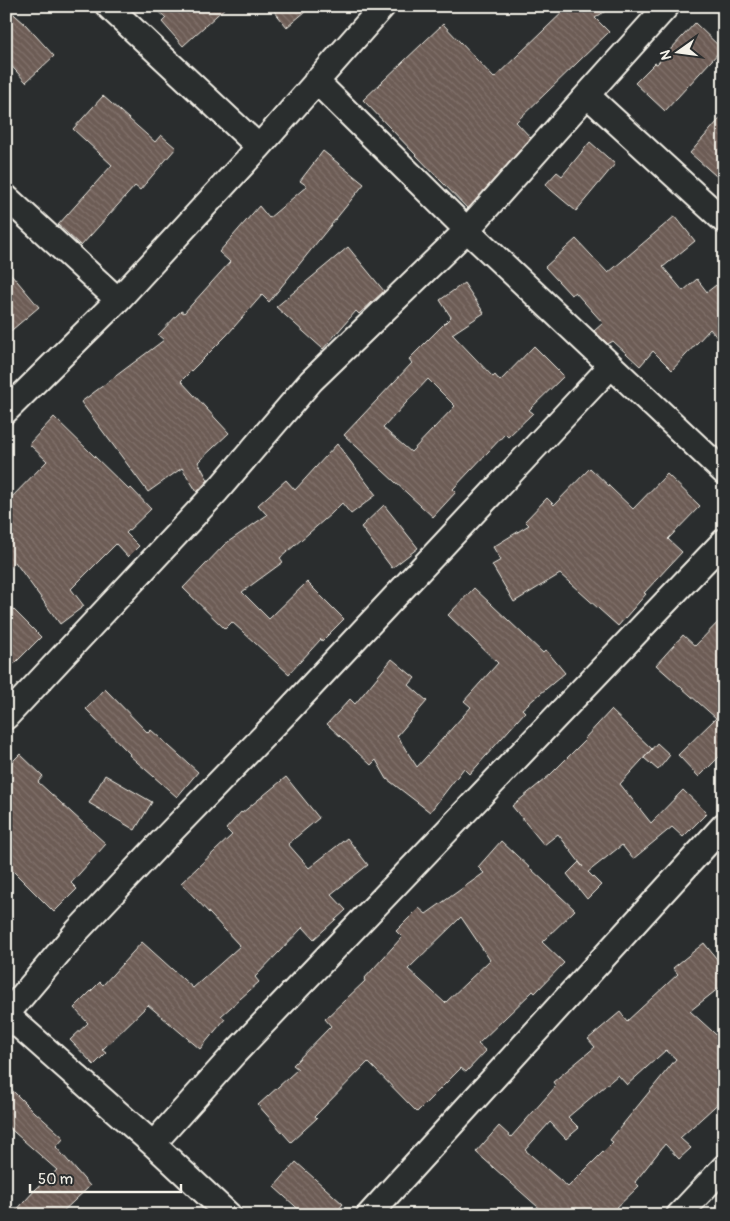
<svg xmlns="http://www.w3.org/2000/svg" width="730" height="1221" font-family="Pangolin,sans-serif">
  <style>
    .building { fill: url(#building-back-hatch); stroke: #f4f1e8; fill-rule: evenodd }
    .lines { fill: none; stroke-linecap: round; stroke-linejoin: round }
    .minor-casing { stroke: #f4f1e8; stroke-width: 28 }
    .minor { stroke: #2a2d2e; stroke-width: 24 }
  </style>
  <defs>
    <pattern id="building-back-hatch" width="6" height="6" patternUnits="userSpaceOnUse" patternTransform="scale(1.25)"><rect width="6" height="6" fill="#6c5b54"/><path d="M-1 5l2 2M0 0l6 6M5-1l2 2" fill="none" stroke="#82736d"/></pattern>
  </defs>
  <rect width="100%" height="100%" fill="#2a2d2e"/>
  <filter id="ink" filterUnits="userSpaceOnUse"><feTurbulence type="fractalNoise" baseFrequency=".02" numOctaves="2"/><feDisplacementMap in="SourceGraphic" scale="10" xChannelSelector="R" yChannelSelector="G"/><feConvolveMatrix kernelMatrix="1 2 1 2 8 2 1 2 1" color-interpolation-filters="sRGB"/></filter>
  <g filter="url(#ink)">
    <!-- building -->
    <path class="building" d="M 153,6 L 227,6 L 183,46 L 162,22 L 166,18 Z
      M 270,6 L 312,6 L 287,27 Z
      M 569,6 L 613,6 L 595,18 L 609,32 L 516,122 L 531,138 L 468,209 L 363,100 L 443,24 L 494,78 Z
      M 6,7 L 25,24 L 54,56 L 26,82 L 6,60 Z
      M 695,23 L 722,49 L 665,111 L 635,83 L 655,63 L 657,64 Z
      M 103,96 L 155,142 L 161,135 L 176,148 L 140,190 L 135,186 L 81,246 L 58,225 L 112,165 L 73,129 Z
      M 724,114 L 724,183 L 690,153 Z
      M 590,142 L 615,164 L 576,211 L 545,185 L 557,172 L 562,176 Z
      M 323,151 L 364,184 L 269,302 L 262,295 L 227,335 L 181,381 L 229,433 L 198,462 L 208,480 L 197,492 L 182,468 L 148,492 L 81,402 L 164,340 L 158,335 L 181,311 L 184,313 L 230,262 L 219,252 L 259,206 L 269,218 L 307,186 L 300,181 Z
      M 675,216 L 695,241 L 663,267 L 683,291 L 697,279 L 707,292 L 716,285 L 724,295 L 724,346 L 710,329 L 672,370 L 653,351 L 640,366 L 613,341 L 608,344 L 594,331 L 603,323 L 575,292 L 571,295 L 545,267 L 576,239 L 608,273 Z
      M 348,247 L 384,291 L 359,314 L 356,311 L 323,349 L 276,307 Z
      M 6,268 L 39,307 L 6,335 Z
      M 464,283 L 484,313 L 452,334 L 493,377 L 495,375 L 500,381 L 534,346 L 564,376 L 529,410 L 533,413 L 508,437 L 505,434 L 453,489 L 456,492 L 433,517 L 344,435 L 412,363 L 409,359 L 451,317 L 440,300 ZM 428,379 L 455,406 L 411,452 L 383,428 Z
      M 54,417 L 129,490 L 131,488 L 151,509 L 126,533 L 139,546 L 128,557 L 116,544 L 71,589 L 84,606 L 60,624 L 15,562 L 6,571 L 6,503 L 47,461 L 29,444 Z
      M 337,444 L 376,495 L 351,514 L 342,503 L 331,514 L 280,558 L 283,562 L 242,592 L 269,619 L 307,582 L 344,619 L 322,641 L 321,639 L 289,674 L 232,622 L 225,629 L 183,588 L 225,544 L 267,515 L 258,505 L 286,480 L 295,490 Z
      M 590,468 L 633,509 L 667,474 L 700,506 L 668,539 L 682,552 L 644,593 L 646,594 L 618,626 L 560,574 L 514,602 L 492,565 L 501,560 L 493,547 L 529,525 L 525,521 L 547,498 L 554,505 Z
      M 384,505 L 418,548 L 392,568 L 361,527 Z
      M 474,588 L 543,653 L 546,650 L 565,673 L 522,709 L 525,712 L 470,774 L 464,768 L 430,812 L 387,779 L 376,760 L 371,765 L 327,724 L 350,699 L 355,704 L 392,659 L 415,678 L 409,685 L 427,701 L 397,736 L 417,767 L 471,707 L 464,701 L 498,663 L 448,615 Z
      M 6,602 L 41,637 L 6,672 Z
      M 724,616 L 724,752 L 699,777 L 678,755 L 716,718 L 656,665 L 683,635 L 695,646 Z
      M 105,689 L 148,733 L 151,730 L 198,772 L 177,797 L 129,755 L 130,754 L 86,709 Z
      M 611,710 L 652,749 L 620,784 L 651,823 L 683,790 L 707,813 L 683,837 L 672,827 L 633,859 L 622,845 L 588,872 L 601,885 L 587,899 L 567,874 L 579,862 L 583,867 L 558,834 L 544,845 L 512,806 L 550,775 L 585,740 L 584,739 Z
      M 657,743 L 670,755 L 658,770 L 644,758 Z
      M 20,754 L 43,776 L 38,782 L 106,844 L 71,883 L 77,889 L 54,912 L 6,864 L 6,768 Z
      M 105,775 L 152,802 L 135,830 L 89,803 Z
      M 286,777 L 319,818 L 288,844 L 309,868 L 347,838 L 368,865 L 331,894 L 346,910 L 314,939 L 303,927 L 255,977 L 259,982 L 221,1016 L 225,1019 L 200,1049 L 148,1005 L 102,1050 L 106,1053 L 94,1065 L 70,1040 L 88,1023 L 74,1008 L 100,982 L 103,985 L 142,942 L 193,988 L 240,946 L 181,883 L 232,835 L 226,829 L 241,812 L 242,813 Z
      M 501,841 L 575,910 L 542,942 L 564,963 L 535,993 L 533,991 L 478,1044 L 486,1051 L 466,1072 L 461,1068 L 417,1112 L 368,1062 L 315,1116 L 317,1118 L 291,1142 L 258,1105 L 298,1069 L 293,1065 L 331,1026 L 325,1019 L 365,981 L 364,979 L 402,937 L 396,931 L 419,908 L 426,914 L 484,873 L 478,867 ZM 461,917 L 490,960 L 445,1003 L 408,969 Z
      M 704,943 L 724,968 L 724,984 L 690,1011 L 724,1042 L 724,1098 L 680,1138 L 691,1148 L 679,1159 L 665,1144 L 635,1182 L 639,1186 L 609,1215 L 547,1215 L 476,1152 L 499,1126 L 511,1137 L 556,1086 L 553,1082 L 595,1047 L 588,1039 L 620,1012 L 627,1021 L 678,974 L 673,968 ZM 666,1050 L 676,1059 L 610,1140 L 613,1142 L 568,1187 L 525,1150 L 550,1122 L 566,1139 L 579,1128 L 568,1117 L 618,1075 L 627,1085 Z
      M 6,1084 L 35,1113 L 35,1112 L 64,1138 L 56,1147 L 90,1186 L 59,1215 L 12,1215 L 36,1189 L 57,1170 L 6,1125 Z
      M 296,1162 L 343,1204 L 334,1215 L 305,1215 L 274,1187 Z"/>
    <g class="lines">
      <defs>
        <path id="minor" d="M 108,6 L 259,147
          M 667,6 L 587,95 L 724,221
          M 316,81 L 467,230 L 724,472
          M 6,197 L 118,300
          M 6,411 L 118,300 L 259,147 L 383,6
          M 6,717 L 217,491 L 311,381 L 467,230 L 587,95
          M 6,1014 L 153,1144 L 229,1215
          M 7,1014 L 78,930 L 163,840 L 286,713 L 611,366
          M 153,1144 L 234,1054 L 724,541
          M 369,1215 L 724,825
          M 679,1215 L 724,1167"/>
      </defs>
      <!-- minor casing -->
      <use href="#minor" class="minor-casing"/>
      <!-- minor -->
      <use href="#minor" class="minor"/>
    </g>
  </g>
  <!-- margin -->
  <rect width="730" height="1221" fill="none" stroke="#2a2d2e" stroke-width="25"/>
  <rect x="12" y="12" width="705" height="1196" fill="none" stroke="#f4f1e8" stroke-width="2" filter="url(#ink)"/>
  <!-- north arrow -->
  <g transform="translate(678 52) rotate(256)" stroke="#2a2d2e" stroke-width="4" paint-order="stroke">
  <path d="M0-4L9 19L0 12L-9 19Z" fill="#f4f1e8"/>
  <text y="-8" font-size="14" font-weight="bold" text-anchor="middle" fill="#f4f1e8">N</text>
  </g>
  <!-- scale -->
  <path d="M30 1184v8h151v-8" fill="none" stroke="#f4f1e8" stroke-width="2.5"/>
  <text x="38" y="1184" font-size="15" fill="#f4f1e8" stroke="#2a2d2e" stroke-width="4" paint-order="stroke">50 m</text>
</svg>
